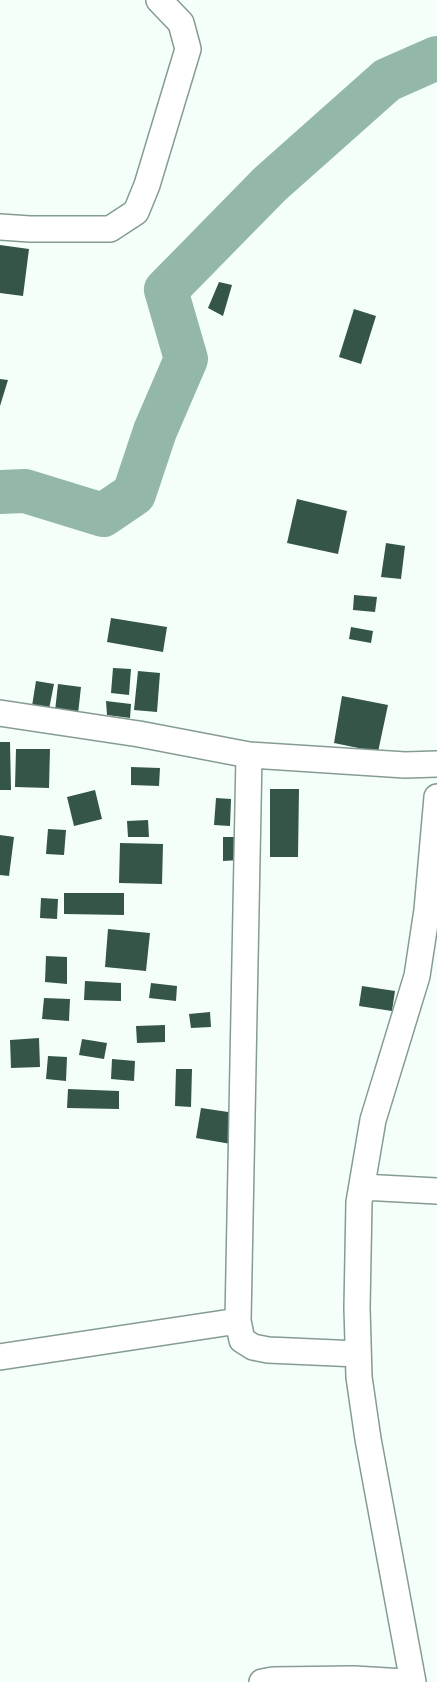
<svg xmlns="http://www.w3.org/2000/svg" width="437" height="1682" font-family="Literata,serif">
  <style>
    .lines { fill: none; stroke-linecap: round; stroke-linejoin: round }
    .river { stroke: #94b8a8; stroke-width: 44 }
    .building { fill: #345548 }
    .minor-casing { stroke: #859c92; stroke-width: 28 }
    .minor { stroke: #fff; stroke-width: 25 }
  </style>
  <rect width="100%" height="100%" fill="#f4fffa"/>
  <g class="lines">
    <!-- river -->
    <path class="river" d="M 0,492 L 25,491 L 103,515 L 134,494 L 155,431 L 186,359 L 166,290 L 270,184 L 387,80 L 437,58"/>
  </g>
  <!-- building -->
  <path class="building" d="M 0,245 L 29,249 L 23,296 L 0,293 Z
    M 219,282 L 232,285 L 223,316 L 208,308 Z
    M 354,309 L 376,316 L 361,364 L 339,357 Z
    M 0,379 L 8,380 L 0,406 Z
    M 297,499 L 347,511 L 338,554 L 287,543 Z
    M 386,543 L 405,546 L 401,579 L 381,577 Z
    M 354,595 L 377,597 L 375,612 L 353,610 Z
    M 111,618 L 167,627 L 163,652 L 107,642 Z
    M 351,627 L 373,631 L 371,643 L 349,639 Z
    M 113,668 L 131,669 L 129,695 L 111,693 Z
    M 138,671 L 160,673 L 157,712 L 134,710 Z
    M 36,681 L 54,684 L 49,709 L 32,706 Z
    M 58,684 L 81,687 L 78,714 L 55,711 Z
    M 342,696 L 388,705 L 378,752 L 334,743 Z
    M 106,701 L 131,704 L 130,718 L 107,715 Z
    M 0,742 L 10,742 L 11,790 L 0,790 Z
    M 16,749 L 50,749 L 49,788 L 15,787 Z
    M 131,767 L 160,768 L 159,786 L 131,785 Z
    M 270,789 L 299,789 L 298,857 L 270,857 Z
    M 95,790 L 102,819 L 74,826 L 67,797 Z
    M 216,798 L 231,799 L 230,826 L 214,825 Z
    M 148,820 L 149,837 L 128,837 L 127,821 Z
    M 48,829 L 66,830 L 64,855 L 46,854 Z
    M 0,835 L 14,837 L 9,876 L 0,875 Z
    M 223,837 L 240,837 L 240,860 L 223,861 Z
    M 120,843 L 163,844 L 162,884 L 119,883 Z
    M 64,893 L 124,893 L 124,915 L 64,914 Z
    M 41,898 L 58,899 L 57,919 L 40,918 Z
    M 108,929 L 150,933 L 146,971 L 105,967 Z
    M 46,956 L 67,957 L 67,984 L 45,982 Z
    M 85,981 L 121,983 L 121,1001 L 84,1000 Z
    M 151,983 L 177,986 L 176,1001 L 149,998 Z
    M 362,986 L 395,991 L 392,1011 L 359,1006 Z
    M 44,998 L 70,999 L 69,1021 L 42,1019 Z
    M 210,1012 L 211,1027 L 191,1028 L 189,1014 Z
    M 165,1025 L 165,1042 L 137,1043 L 136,1026 Z
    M 39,1038 L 40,1067 L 11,1068 L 10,1040 Z
    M 82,1039 L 107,1043 L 104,1059 L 79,1055 Z
    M 48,1056 L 67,1057 L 66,1081 L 46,1079 Z
    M 112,1059 L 135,1061 L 134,1081 L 111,1079 Z
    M 176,1069 L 192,1069 L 191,1107 L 175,1106 Z
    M 68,1089 L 119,1091 L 119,1109 L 67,1108 Z
    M 201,1108 L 235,1113 L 231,1144 L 196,1138 Z"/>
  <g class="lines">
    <defs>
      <path id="minor" d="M 0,227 L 30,229 L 110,229 L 136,212 L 147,185 L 188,49 L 181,23 L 159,0
        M 0,713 L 139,734 L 249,755 L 405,765 L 437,764
        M 249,755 L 238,1321 L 242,1340 L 253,1347 L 268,1350 L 358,1354
        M 362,1187 L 437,1191
        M 0,1357 L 238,1321
        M 262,1682 L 273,1680 L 354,1679 L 405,1682
        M 413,1682 L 368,1439 L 359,1377 L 357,1308 L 359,1202 L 373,1120 L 417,976 L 427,910 L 437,797"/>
    </defs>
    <!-- minor casing -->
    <use href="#minor" class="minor-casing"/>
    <!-- minor -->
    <use href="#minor" class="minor"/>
  </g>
</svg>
